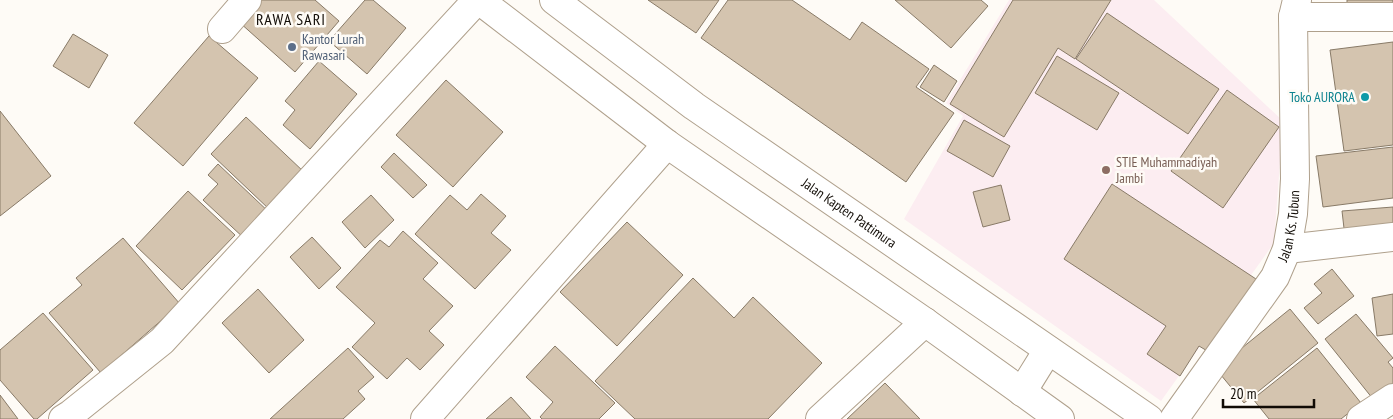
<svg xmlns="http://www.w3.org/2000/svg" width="1393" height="419" font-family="'PT Sans Narrow',sans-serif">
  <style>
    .education { fill: #fcedf1 }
    .building { fill: #d4c4af; stroke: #887a67 }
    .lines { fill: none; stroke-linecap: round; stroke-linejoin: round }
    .minor-casing { stroke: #afa08c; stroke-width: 30 }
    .tertiary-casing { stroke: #afa08c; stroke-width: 30 }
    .primary-casing { stroke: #afa08c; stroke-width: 30 }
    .minor { stroke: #fff; stroke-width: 28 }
    .tertiary { stroke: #fff; stroke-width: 28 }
    .primary { stroke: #fff; stroke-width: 28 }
    .service-dot { fill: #5c6f8a; stroke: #fefbf6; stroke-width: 2 }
    .culture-dot { fill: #0f9aa8; stroke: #fefbf6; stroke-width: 2 }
    .education-dot { fill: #8d6e63; stroke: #fefbf6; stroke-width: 2 }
    .labels { text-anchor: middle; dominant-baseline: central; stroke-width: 5; stroke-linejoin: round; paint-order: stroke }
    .service-label { font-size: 14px; fill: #4e5e75; stroke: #fefbf6; text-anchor: start }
    .culture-label { font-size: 14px; fill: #0d838f; stroke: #fefbf6; text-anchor: end }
    .education-label { font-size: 14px; fill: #785e54; stroke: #fefbf6; text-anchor: start }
    .street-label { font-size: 14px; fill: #100b05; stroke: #fefbf6 }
    .quarter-label { font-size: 16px; letter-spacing: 1px; fill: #100b05; stroke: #fefbf6 }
  </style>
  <rect width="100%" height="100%" fill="#fefbf6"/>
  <!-- education -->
  <path class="education" d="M 1009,0 L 1154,0 L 1283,121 L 1274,243 L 1161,401 L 904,219 L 963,116 L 946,103 Z"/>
  <!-- building -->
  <path class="building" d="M 258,0 L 315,0 L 339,21 L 295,72 L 239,22 Z
    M 365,0 L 373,0 L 406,28 L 367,74 L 329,41 Z
    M 648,0 L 719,0 L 696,33 Z
    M 728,0 L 792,0 L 850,40 L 862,22 L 929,69 L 916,87 L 954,113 L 906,182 L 701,38 Z
    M 895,0 L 981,0 L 988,6 L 951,48 Z
    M 1013,0 L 1111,0 L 1075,59 L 1058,48 L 1004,137 L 950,104 Z
    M 1347,0 L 1393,0 L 1392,12 L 1347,11 Z
    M 1107,13 L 1219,89 L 1188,134 L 1076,59 Z
    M 73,34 L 108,55 L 89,88 L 53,66 Z
    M 209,36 L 258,78 L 183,166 L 134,123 Z
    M 1393,42 L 1393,145 L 1344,151 L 1330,50 Z
    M 1057,56 L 1119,93 L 1097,130 L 1035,93 Z
    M 319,61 L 357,94 L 310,149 L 283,125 L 295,110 L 285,101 Z
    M 934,65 L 957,81 L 944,102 L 920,87 Z
    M 446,80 L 503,132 L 453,187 L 396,135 Z
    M 1227,90 L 1279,127 L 1223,208 L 1171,171 Z
    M 0,111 L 51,176 L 0,216 Z
    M 246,117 L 305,173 L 270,210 L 211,154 Z
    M 964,120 L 1010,146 L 993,177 L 947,151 Z
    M 1393,147 L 1393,198 L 1323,207 L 1316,156 Z
    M 394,153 L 427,185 L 413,198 L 381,167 Z
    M 218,164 L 271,214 L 246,240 L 203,200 L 218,184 L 208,175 Z
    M 1112,184 L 1256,279 L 1209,352 L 1199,346 L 1180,376 L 1147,354 L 1166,326 L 1064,259 Z
    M 1001,185 L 1010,220 L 983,227 L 973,192 Z
    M 188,191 L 235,235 L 182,290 L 136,246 Z
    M 481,194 L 506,216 L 491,233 L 511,250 L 475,289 L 415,234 L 450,195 L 467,210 Z
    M 371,195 L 394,220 L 365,248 L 342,222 Z
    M 1393,207 L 1393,233 L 1345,237 L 1342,211 Z
    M 627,222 L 683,275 L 617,346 L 560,292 Z
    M 403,231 L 438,263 L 423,279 L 453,306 L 429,331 L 444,345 L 420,370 L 407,358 L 387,379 L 352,347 L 375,323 L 336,287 L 380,240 L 389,247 Z
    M 312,237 L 341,268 L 319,289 L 290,257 Z
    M 123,238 L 180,304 L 101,373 L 49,313 L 82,285 L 76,278 Z
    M 1332,269 L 1354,296 L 1318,324 L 1304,308 L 1322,293 L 1314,284 Z
    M 693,278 L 734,318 L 753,297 L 822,363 L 768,419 L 635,419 L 595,381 Z
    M 258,289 L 304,340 L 269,373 L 222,323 Z
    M 1393,294 L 1393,334 L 1377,336 L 1372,298 Z
    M 1290,309 L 1318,343 L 1244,403 L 1216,369 Z
    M 43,313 L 93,370 L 37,419 L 34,419 L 0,380 L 0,350 Z
    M 1356,314 L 1393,358 L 1388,362 L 1393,368 L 1393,391 L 1377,404 L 1325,339 Z
    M 555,346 L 615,403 L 599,419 L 542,419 L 540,417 L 553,402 L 526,377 Z
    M 348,348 L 374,377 L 358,391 L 365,399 L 343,419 L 270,419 Z
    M 1317,348 L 1361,403 L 1341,419 L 1269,419 L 1253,399 Z
    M 885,383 L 920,419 L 847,419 Z
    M 0,395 L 18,419 L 0,419 Z
    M 511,397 L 531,419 L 486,419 Z"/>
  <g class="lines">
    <defs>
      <path id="minor" d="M 1293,17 L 1393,17
        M 222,29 L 247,0
        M 1287,249 L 1393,237
        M 63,419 L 71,414 L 162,341 L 477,0
        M 425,419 L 667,144
        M 820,419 L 925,322
        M 1361,419 L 1393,398"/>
      <g id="tertiary">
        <path id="s1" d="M 1174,419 L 1275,277 L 1287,249 L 1293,214 L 1295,179 L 1293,17 L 1297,0"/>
      </g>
      <g id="primary">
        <path d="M 479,0 L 667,144 L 925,322 L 1060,419"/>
        <path id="s2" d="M 554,0 L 694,106 L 1149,419"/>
        <path d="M 1022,392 L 1048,350"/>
      </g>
    </defs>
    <!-- minor casing -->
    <use href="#minor" class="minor-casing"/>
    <!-- tertiary casing -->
    <use href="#tertiary" class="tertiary-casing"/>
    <!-- primary casing -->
    <use href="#primary" class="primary-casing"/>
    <!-- minor -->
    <use href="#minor" class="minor"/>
    <!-- tertiary -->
    <use href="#tertiary" class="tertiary"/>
    <!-- primary -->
    <use href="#primary" class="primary"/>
  </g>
  <!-- markers -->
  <circle class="service-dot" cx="292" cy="47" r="5"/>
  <circle class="culture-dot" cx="1365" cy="97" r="5"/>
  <circle class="education-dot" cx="1106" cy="170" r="5"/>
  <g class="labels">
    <!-- service labels -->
    <g class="service-label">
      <text x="302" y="39">Kantor Lurah<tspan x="302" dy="16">Rawasari</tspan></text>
    </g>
    <!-- culture labels -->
    <g class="culture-label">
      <text x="1355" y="97">Toko AURORA</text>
    </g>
    <!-- education labels -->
    <g class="education-label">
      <text x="1116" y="162">STIE Muhammadiyah<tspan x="1116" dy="16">Jambi</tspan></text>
    </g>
    <!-- street labels -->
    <g class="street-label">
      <text stroke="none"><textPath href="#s2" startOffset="364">Jalan Kapten Pattimura</textPath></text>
      <text stroke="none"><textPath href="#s1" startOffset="228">Jalan Ks. Tubun</textPath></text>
    </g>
    <!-- quarter labels -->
    <g class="quarter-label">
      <text x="291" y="19">RAWA SARI</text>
    </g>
  </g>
  <!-- scale -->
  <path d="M1223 399v8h91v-8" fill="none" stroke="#100b05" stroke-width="2.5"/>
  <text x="1230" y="399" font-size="15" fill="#100b05" stroke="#fefbf6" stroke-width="4" paint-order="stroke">20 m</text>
</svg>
